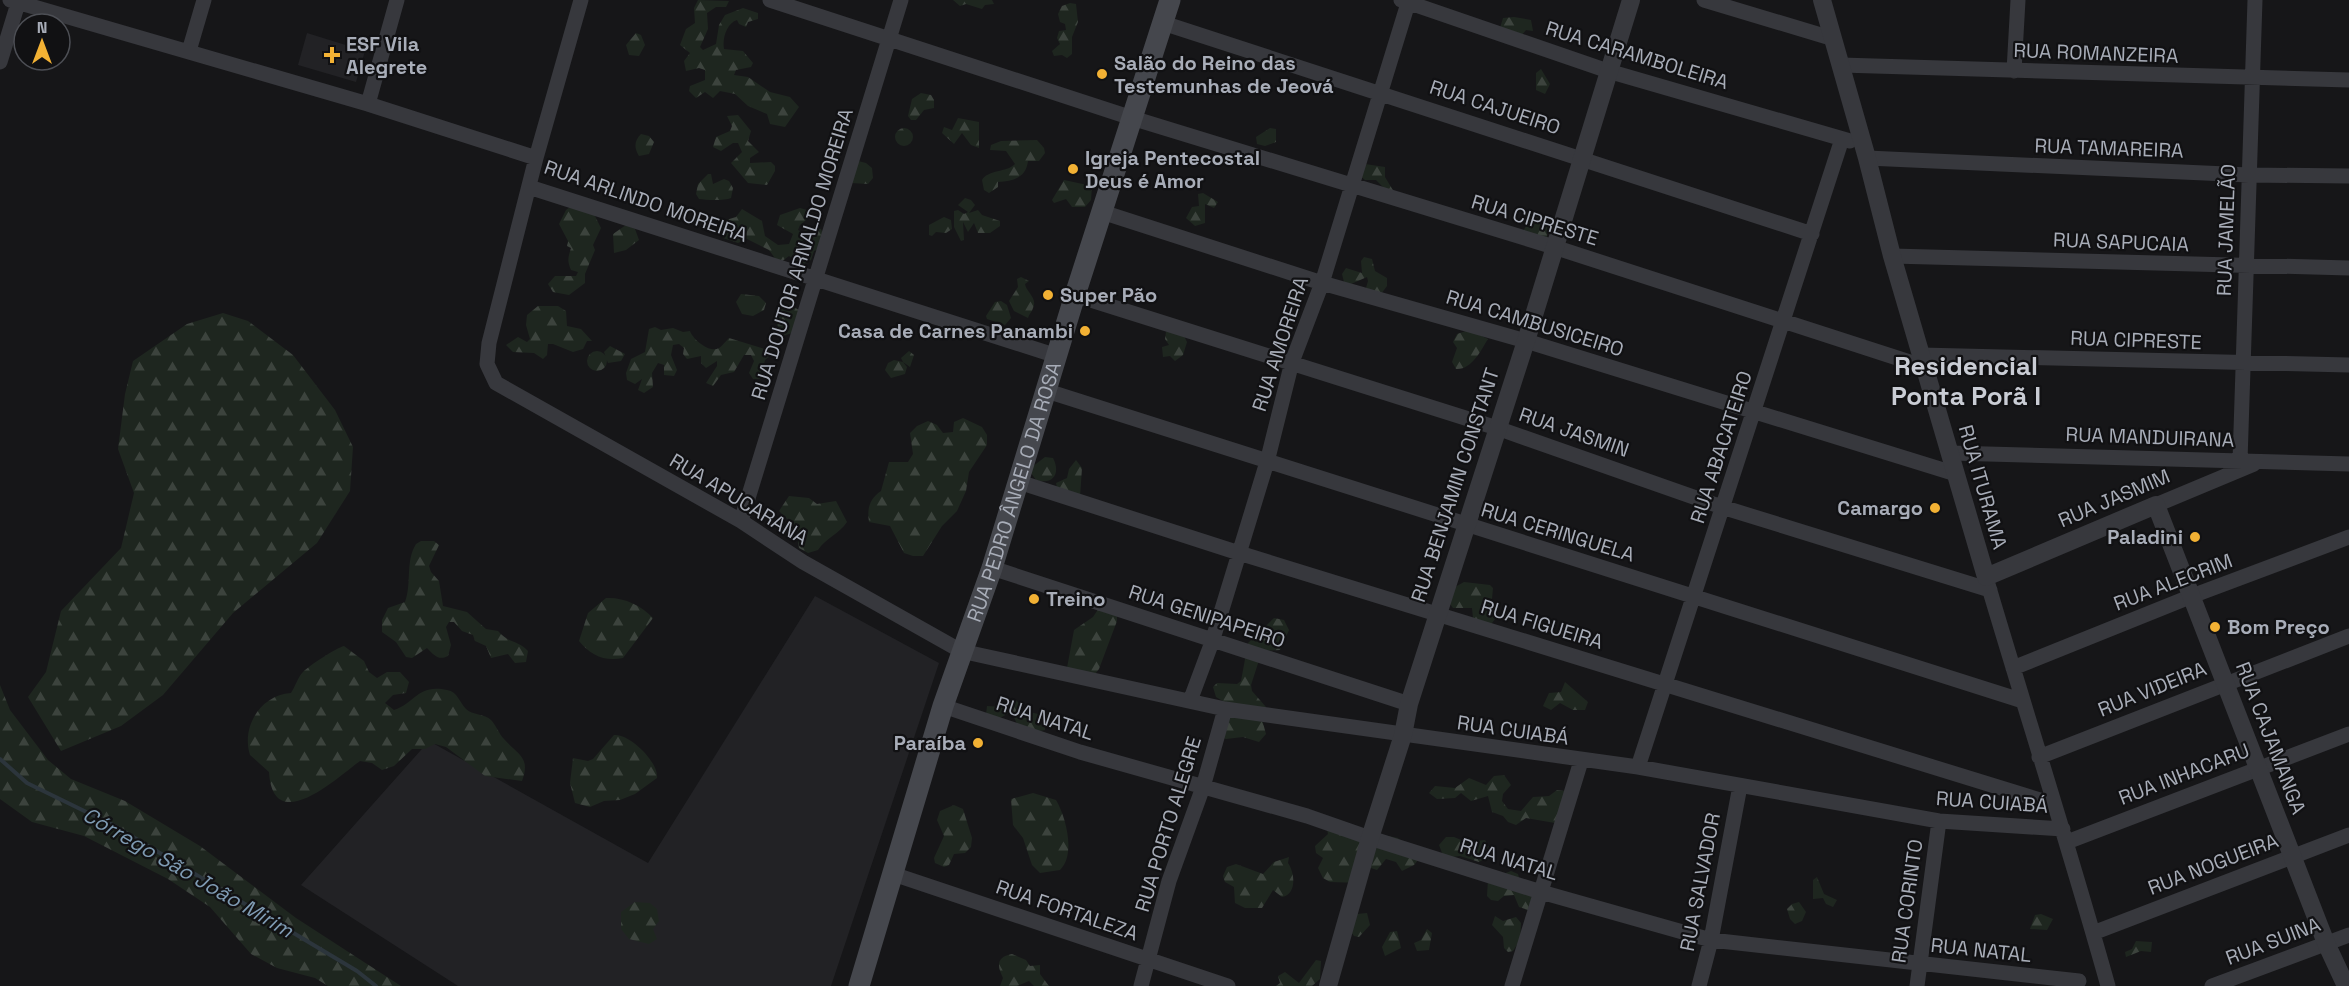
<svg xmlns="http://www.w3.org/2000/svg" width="2349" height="986" font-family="'Space Grotesk',sans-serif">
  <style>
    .built { fill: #222225 }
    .forest { fill: url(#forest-firs) }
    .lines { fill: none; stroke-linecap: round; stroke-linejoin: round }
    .stream { stroke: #2c353c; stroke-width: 4 }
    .minor { stroke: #37383d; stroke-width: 15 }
    .tertiary { stroke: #37383d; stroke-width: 18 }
    .secondary { stroke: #45474d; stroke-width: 21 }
    .poi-dot { fill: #f2b134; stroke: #111113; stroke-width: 2 }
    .labels { text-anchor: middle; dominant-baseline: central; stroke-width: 4.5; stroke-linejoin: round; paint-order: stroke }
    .poi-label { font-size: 20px; font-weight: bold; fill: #a8adb8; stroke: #111113; text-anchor: start }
    .street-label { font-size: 20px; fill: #a8adb8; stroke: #111113 }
    .water-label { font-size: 21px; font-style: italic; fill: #7f9bb3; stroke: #111113 }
    .district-label { font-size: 26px; font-weight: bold; fill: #c9ccd4; stroke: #111113 }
  </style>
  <defs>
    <pattern id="forest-firs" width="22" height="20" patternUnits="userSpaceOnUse" patternTransform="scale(1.5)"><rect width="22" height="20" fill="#1e261f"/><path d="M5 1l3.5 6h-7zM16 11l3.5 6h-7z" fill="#3c433d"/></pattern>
  </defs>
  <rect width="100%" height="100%" fill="#161618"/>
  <!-- built -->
  <path class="built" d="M 307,33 L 365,51 L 356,82 L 298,65 Z
    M 815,596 L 939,663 L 831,986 L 458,986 L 301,885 L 429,741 L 648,863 Z"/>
  <!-- forest -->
  <path class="forest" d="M 698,0 L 729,1 L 726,7 L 716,7 L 707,13 L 708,29 L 700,47 L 703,50 L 716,44 L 719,25 L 725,15 L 743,8 L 758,13 L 758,19 L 748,22 L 746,27 L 739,24 L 737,20 C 727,23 722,38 724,49 L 743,51 L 753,63 L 751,67 L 736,70 L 734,75 L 748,77 L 770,92 L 790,97 L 799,107 L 785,127 L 770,124 L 767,114 L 748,106 L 735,94 L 720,91 L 713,98 L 705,92 L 696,98 L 689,91 L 690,86 L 705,80 L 705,70 L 699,68 L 686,71 L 684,61 L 690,53 L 680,45 L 686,29 L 695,23 L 694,8 Z
    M 953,0 L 992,0 L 994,4 L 985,5 L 982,9 L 966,4 L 960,6 Z
    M 1070,3 L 1076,4 L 1078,22 L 1072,37 L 1072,54 L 1067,58 L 1062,55 L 1054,56 L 1052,51 L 1060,44 L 1057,38 L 1059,31 L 1066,30 L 1065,24 L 1060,22 L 1058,14 L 1062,6 Z
    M 1514,17 L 1531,20 L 1533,31 L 1526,30 L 1521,36 L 1500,28 L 1503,18 Z
    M 636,33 L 641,35 L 645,45 L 639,56 L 629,55 L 626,45 Z
    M 1541,69 L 1550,84 L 1545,94 L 1536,90 L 1536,73 Z
    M 921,93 L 931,95 L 934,100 L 934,108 L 924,110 L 916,120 L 911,120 L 908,116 L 912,99 Z
    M 738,115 L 751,131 L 748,141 L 759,152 L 750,158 L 750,163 L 771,162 L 775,166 L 775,171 L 767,185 L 748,183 L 731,163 L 742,152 L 738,143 L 733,143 L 721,151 L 713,147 L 716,137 L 730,131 L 732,126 L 727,116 Z
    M 958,118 L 979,122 L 979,148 L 971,145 L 962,133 L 954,144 L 942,133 L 944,127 L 952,130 Z
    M895 137a9 9 0 1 1 18 0a9 9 0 1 1-18 0Z
    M 1270,128 L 1276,129 L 1276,142 L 1265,146 L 1257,144 L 1256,137 Z
    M 641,134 L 649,136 L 654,142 L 649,154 L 639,156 C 634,148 634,141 641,134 Z
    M 1037,140 L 1044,148 L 1045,153 L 1039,161 L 1028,161 C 1026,178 1013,181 998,182 L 998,187 L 989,193 L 984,190 L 982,180 C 989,169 1006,173 1015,164 L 1006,151 L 990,150 L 991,145 L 1001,141 Z
    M 858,161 L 866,163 L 872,168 L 873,178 L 868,184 L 851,183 Z
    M 1365,164 L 1385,167 L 1385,177 L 1394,192 L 1385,189 L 1376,180 L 1365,180 L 1359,175 Z
    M 708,174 L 711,174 L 713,184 L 724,179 L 729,181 L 733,188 L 731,198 C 724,201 706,200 699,199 L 696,194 L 698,184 Z
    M 1064,180 L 1092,186 L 1091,200 L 1085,207 L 1072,207 L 1066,199 L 1054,203 L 1052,200 Z
    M 1203,193 L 1218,202 L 1214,208 L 1205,204 L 1205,223 L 1195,226 L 1186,218 L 1192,207 L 1199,206 L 1198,194 Z
    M 965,198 L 971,200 L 975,205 L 969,213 L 978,210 L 982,215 L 1000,221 L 1000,226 L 990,233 L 978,233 L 974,223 L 968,232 L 963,222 L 964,240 L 961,241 L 954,227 L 954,211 L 958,210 L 964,214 L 968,212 L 958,205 Z
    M 570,207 L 594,214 L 601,228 L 593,245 L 595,250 L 585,274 L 585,283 L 569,295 L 553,292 L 548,284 L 555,276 L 576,276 L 578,272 L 571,270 C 567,260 568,258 571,248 L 567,246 L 568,241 L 559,224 L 566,210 Z
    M 742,209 L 762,221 L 765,236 L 778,245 L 789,244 L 793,234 L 777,225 L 780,215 L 800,208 L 810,211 L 811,216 L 800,225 L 798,230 L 802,232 L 812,227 L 821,229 L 823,234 L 819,249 L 814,251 L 811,260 L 802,265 L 789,256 L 781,262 L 777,261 L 769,250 L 747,239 L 738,243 L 723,238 L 726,220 L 736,217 Z
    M 1539,216 L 1548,217 L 1547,239 L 1523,231 L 1531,218 Z
    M 944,217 L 951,220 L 952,229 L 946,233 L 936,232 L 932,236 L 929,235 L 929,225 Z
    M 626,225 L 635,229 L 639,240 L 626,250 L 614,253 L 613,234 Z
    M 1364,257 L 1372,259 L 1375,271 L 1387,278 L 1387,286 L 1381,294 L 1366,288 L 1368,281 L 1367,277 L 1351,284 L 1344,282 L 1342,274 L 1346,268 L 1362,273 L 1361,261 Z
    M 1021,277 L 1029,281 L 1025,284 C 1026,292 1038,298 1033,308 C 1032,312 1029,314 1028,318 L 1014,311 L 1009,301 L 1018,287 L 1017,279 Z
    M 741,294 L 759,296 L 766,303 L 764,310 L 753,316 L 742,314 L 736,302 Z
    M 1001,301 L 1007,305 L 1011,318 L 1005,325 L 987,319 L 986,316 L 995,302 Z
    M 790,304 L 800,311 L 792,333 L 783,336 L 777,325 L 776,311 Z
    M 538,306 L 558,306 L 566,311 L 567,326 L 581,329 L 592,341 L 587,341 L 583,349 L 573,352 L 553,344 L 548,344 L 547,355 L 543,359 L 534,353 L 513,352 L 506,345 L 518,337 L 527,342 L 530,339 L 526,325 L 527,315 Z
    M 223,313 L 248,321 L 293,355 L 335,410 L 353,447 L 350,491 L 317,543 L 233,613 L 163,695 L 121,726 L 61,751 L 28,697 L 46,672 L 61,611 L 121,548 L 134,493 L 118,449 L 125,394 L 133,361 L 187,324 Z
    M 655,327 L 661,330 L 673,328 L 683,332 L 690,331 C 692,338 709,354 719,348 C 721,347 726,341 729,338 L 768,350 L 770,356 L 765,360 L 760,379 L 753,379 L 749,373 L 754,361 L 751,355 L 744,355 L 734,372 L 721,375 L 713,386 L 706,383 L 717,366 L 717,361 L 706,368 L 701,363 L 701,356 L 687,359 L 683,354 L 684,348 L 679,344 L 673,345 L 671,355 L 677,370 L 674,376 L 664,375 L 664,365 L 658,363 L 652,373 L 653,387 L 644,393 L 638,390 L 642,379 L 635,384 L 627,380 L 626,373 L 631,359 L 645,352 L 649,329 Z
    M 1181,330 L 1187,342 L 1183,355 L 1175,361 L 1170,356 L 1163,357 L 1162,347 L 1169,345 L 1165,339 L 1166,332 Z
    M 1469,330 L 1488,339 C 1481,350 1472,370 1456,369 L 1452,362 L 1457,348 L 1453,342 L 1457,334 Z
    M 610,346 L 625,354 L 621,361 L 608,363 L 604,352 Z
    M 909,351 L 914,355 L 910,367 L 903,362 L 907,367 L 905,374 L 891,378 L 885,370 L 888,363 L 894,360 L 903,362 L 901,358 Z
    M587 361a10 10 0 1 1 20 0a10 10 0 1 1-20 0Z
    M 963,418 L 982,427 L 987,435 L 987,445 L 969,472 L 966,491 L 957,511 L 942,526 L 923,556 L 913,556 L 904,553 L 890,526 L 869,522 C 867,509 869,499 881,491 L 889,462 L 908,462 L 913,454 L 910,433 L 917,426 L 928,421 L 937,425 L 943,433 L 953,432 L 954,422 Z
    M 1045,457 L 1053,458 C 1061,474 1053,485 1036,480 L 1031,473 L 1032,467 Z
    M 1076,460 L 1082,468 L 1080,497 L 1057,488 L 1056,483 L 1067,478 L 1069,469 Z
    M 789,496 L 809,498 L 817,504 L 836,501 L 847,522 C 839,534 826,538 818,550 L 808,553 L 799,548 L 796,528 L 779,511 Z
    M 421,541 L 434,541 L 439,545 L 429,566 L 431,572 L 439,581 L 443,606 L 467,612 L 486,629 L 498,631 C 509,644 518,640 528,651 L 526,662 L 515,663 L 508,654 L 491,658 L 486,646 L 475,641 L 473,635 L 462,631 L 454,622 L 449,622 L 446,627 L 451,645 L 448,656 C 438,661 434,655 427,648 L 412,658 L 406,657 L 396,642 L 382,632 L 382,620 L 388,608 L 405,602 C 412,582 405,562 416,544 Z
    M 1464,582 L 1490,585 L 1493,588 L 1491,609 L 1495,619 L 1489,627 L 1473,618 L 1472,608 L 1453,608 L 1450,604 L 1455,587 Z
    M 606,598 C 623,597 641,605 653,618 L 623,658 C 605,662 590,655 579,641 L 588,613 Z
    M 1099,608 L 1117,615 L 1117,621 L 1099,669 L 1095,674 L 1067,668 L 1074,630 L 1093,617 Z
    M 1274,618 L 1284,620 L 1289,630 L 1280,650 L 1262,651 L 1251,685 L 1252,691 L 1266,707 L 1263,723 L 1266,734 L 1259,742 L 1243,737 L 1226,739 L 1221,737 L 1226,703 L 1216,697 L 1213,687 L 1217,683 L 1237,684 L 1241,681 L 1248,643 Z
    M 344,646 L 364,661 L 369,672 L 377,678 L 387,672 L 400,672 L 409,682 L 406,693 L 393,695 L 385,703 L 394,710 C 416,703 417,684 447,690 C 458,692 459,702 466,709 C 472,715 485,714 491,720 C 496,725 499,734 504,739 C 518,755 531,757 522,781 L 485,776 L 446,747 L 435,744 L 425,749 L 412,749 L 394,766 L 382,770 L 372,763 L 360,761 C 338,777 273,838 269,772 L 250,755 C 241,726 261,695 291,693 C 295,687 298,677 303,672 C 310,665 336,648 344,646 Z
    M 1565,682 L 1588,702 L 1585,710 L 1573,710 L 1560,703 L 1551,710 L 1543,706 L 1549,693 L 1561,692 Z
    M 0,685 L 10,710 L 48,760 L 71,779 L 125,801 L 200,846 L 296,918 L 401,986 L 328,986 L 315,978 L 277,968 L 251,954 L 210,907 L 168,879 L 84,836 L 32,822 L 0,799 Z
    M 1016,700 L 1026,711 L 1042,715 L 1045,719 L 1045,730 L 1035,732 L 1017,724 L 1013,715 L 1009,713 L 1000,718 L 986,715 L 987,706 L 1002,707 Z
    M 614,735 C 629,733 659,762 657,778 L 635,794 L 620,800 L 604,801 L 590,807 L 575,803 L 570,783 L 573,758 L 588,761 L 593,759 Z
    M 1504,775 L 1511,785 L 1503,794 L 1502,801 L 1508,809 L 1521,811 L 1533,797 L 1549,796 L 1557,790 L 1565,791 L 1555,823 L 1526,818 L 1516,825 L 1508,822 L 1503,816 L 1492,812 L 1488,796 L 1471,801 L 1461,793 L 1455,798 L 1437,799 L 1429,793 L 1435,786 L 1455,788 L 1469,778 L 1486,785 L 1494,776 Z
    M 1033,793 L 1056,800 C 1066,817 1076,855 1060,870 L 1040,873 L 1032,865 L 1023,838 L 1013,825 L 1011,799 Z
    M 954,805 L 963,809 L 972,838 L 971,847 L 965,853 L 954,854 L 949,865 L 944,867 L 935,863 L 934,858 L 944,836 L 937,820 L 940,811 Z
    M 1327,829 L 1362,836 L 1362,883 L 1330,882 L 1323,878 L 1318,868 L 1323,858 L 1316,853 L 1315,846 L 1328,834 Z
    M 1388,836 L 1398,838 L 1419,859 L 1414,865 L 1402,871 L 1396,862 L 1386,859 L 1377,870 L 1371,868 L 1367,853 Z
    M 1446,837 L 1454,837 L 1466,842 L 1485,840 L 1489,847 L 1488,857 L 1479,862 L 1460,856 L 1444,858 L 1439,845 Z
    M 1289,857 L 1288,863 C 1295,873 1297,894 1282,897 L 1273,890 L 1262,908 L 1245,908 L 1235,903 L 1234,887 L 1225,882 L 1223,876 L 1227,867 L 1236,864 L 1263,874 L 1274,862 Z
    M 1511,871 L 1518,874 L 1520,881 L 1533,893 L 1528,910 L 1519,907 L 1514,895 L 1504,896 L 1498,901 L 1491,900 L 1487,896 L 1488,880 Z
    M 1817,877 L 1824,894 L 1837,900 L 1833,907 L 1826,904 L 1823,898 L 1813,899 L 1813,880 Z
    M 635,902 L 650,903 L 657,909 L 659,921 L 653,929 L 657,939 L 649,944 L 629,939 L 621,929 L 621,912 Z
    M 1799,902 L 1806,912 L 1802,921 L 1795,924 L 1790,919 L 1787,909 L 1792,904 Z
    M 1367,913 L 1370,925 L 1359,937 L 1354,936 L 1351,932 L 1357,914 Z
    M 2041,914 L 2053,919 L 2047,930 L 2030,929 L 2035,915 Z
    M 1495,916 L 1503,921 L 1516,917 L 1521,923 L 1520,940 L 1513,951 L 1508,952 L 1504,948 L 1503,937 L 1492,925 Z
    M 1427,929 L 1432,933 L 1429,950 L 1417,951 L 1414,943 L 1421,940 Z
    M 1397,931 L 1401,948 L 1385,956 L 1382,947 L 1390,932 Z
    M 2136,941 L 2152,942 L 2151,952 L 2141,951 L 2126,957 L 2125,952 L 2132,949 Z
    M 1012,954 L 1026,960 L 1030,966 L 1040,965 L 1040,974 L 1049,986 L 1034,986 L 1029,981 L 1017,986 L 1000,986 L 1003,978 C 997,966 996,957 1012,954 Z
    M 1316,960 L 1321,961 L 1320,979 L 1312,986 L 1276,986 L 1280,983 L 1278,976 L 1285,972 L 1299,983 Z"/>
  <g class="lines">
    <!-- stream -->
    <path class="stream" d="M 0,759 L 27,783 L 113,825 L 357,971 L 376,986"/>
    <!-- minor -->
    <path class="minor" d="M 10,0 L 368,104 L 536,158
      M 581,0 L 536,158 L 489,343 L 487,364 L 496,383 L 741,521 L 803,562 L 961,651 L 1225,709 L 1638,767 L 1939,821 L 2063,829
      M 770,0 L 1132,118 L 1554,247 L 1925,367
      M 1401,0 L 1608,71 L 1850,141
      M 1704,0 L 1834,39
      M 1163,23 L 1812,234
      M 189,51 L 204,0
      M 0,62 L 19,0
      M 1841,65 L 2349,80
      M 2014,71 L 2018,0
      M 368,104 L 397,0
      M 1867,158 L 2249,175 L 2349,176
      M 529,187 L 1057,356
      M 1102,212 L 1322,283 L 1526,341 L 1956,474
      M 1892,256 L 2349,268
      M 1075,295 L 1497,428 L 1722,507 L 1990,590
      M 1921,355 L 2349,365
      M 1047,391 L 2023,701
      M 1950,453 L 2349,464
      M 2240,461 L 2255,0
      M 1019,482 L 1239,553 L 2053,804
      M 2156,505 L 2254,464
      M 741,521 L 901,0
      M 992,568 L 1409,704
      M 1987,581 C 2027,716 2070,850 2108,986
      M 2013,668 L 2192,596 L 2349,537
      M 1190,701 L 1212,642 L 1267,462 L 1292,362 L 1322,283 L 1409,0
      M 943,706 L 1080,752 L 1307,816 L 1370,838 L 1541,892 L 1711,940 L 2079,981
      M 2039,757 L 2349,636
      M 1638,767 L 1842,139
      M 2067,842 L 2349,734
      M 893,874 L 1228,986
      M 2093,933 L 2349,835
      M 1141,986 L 1169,881 L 1203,787 L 1225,709
      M 1512,986 L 1581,761
      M 1699,986 L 1711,940 L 1740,786
      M 1917,986 L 1939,821
      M 2212,986 L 2349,935"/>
    <!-- tertiary -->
    <path class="tertiary" d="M 1822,0 L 1867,158 L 1892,256 L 1986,577 L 2156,505 L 2326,943 L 2346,986
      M 1328,986 L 1370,838 L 1403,735 L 1409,704 L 1526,341 L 1631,0"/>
    <!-- secondary -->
    <path class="secondary" id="s1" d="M 859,986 L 943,706 L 992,568 L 1075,295 L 1170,0"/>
  </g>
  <!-- markers -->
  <g class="poi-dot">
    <path d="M329 46h6v6h6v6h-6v6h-6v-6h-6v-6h6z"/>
    <circle cx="1102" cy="74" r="6"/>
    <circle cx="1073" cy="169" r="6"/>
    <circle cx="1048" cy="295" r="6"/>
    <circle cx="1085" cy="331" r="6"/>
    <circle cx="1935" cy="508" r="6"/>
    <circle cx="2195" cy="537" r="6"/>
    <circle cx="1034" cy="599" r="6"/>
    <circle cx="2215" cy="627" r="6"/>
    <circle cx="978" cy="743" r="6"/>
  </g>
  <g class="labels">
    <!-- poi labels -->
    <g class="poi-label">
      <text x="346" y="44">ESF Vila<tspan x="346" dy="23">Alegrete</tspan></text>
      <text x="1114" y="63">Salão do Reino das<tspan x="1114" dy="23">Testemunhas de Jeová</tspan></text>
      <text x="1085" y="158">Igreja Pentecostal<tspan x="1085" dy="23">Deus é Amor</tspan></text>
      <text x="1060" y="295">Super Pão</text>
      <text x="1073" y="331" text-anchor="end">Casa de Carnes Panambi</text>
      <text x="1923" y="508" text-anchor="end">Camargo</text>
      <text x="2183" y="537" text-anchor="end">Paladini</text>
      <text x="1046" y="599">Treino</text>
      <text x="2227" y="627">Bom Preço</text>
      <text x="966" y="743" text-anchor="end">Paraíba</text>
    </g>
    <!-- street labels -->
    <g class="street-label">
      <text transform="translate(2096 53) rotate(2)">RUA ROMANZEIRA</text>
      <text transform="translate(1637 55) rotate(17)">RUA CARAMBOLEIRA</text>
      <text transform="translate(1495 107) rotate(18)">RUA CAJUEIRO</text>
      <text transform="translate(2109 148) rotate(2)">RUA TAMAREIRA</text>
      <text transform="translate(646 201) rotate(19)">RUA ARLINDO MOREIRA</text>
      <text transform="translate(1535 220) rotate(17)">RUA CIPRESTE</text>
      <text transform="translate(2226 230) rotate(-88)">RUA JAMELÃO</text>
      <text transform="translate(2121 242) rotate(2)">RUA SAPUCAIA</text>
      <text transform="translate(802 254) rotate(-73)">RUA DOUTOR ARNALDO MOREIRA</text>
      <text transform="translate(1535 323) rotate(17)">RUA CAMBUSICEIRO</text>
      <text transform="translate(2136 340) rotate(2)">RUA CIPRESTE</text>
      <text transform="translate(1280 344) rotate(-72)">RUA AMOREIRA</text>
      <text transform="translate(1574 432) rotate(19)">RUA JASMIN</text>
      <text transform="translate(2150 437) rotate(2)">RUA MANDUIRANA</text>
      <text transform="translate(1721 447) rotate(-72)">RUA ABACATEIRO</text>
      <text transform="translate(1455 485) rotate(-72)">RUA BENJAMIN CONSTANT</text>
      <text transform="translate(1983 487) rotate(74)">RUA ITURAMA</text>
      <text stroke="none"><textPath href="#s1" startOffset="518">RUA PEDRO ÂNGELO DA ROSA</textPath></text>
      <text transform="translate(2114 498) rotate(-23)">RUA JASMIM</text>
      <text transform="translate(739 499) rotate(31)">RUA APUCARANA</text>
      <text transform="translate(1558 532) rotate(17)">RUA CERINGUELA</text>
      <text transform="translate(2173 582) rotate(-21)">RUA ALECRIM</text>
      <text transform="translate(1207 616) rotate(18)">RUA GENIPAPEIRO</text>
      <text transform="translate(1542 624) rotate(17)">RUA FIGUEIRA</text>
      <text transform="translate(2152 689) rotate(-22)">RUA VIDEIRA</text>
      <text transform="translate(1045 718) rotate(18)">RUA NATAL</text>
      <text transform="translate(1513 730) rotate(8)">RUA CUIABÁ</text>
      <text transform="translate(2271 738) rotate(69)">RUA CAJAMANGA</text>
      <text transform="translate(2184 774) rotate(-21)">RUA INHACARU</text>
      <text transform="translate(1992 802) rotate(4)">RUA CUIABÁ</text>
      <text transform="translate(1168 824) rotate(-73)">RUA PORTO ALEGRE</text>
      <text transform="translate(1509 859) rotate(17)">RUA NATAL</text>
      <text transform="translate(2213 864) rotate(-21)">RUA NOGUEIRA</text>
      <text transform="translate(1700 882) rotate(-79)">RUA SALVADOR</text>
      <text transform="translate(1907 901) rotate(-82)">RUA CORINTO</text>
      <text transform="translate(1067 910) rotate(19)">RUA FORTALEZA</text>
      <text transform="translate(2273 941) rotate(-21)">RUA SUINA</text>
      <text transform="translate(1981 950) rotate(6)">RUA NATAL</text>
    </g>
    <!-- water labels -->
    <g class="water-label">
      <text transform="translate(188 872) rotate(30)">Córrego São João Mirim</text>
    </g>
    <!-- district labels -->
    <g class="district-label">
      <text x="1966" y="366">Residencial<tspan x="1966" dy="30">Ponta Porã I</tspan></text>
    </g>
  </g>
  <!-- north arrow -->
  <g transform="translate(42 42)"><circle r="28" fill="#111113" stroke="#4d4f55" stroke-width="1.5"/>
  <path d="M0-4.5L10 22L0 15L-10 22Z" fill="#f2b134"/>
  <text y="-9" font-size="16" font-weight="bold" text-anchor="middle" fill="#a8adb8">N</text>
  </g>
</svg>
